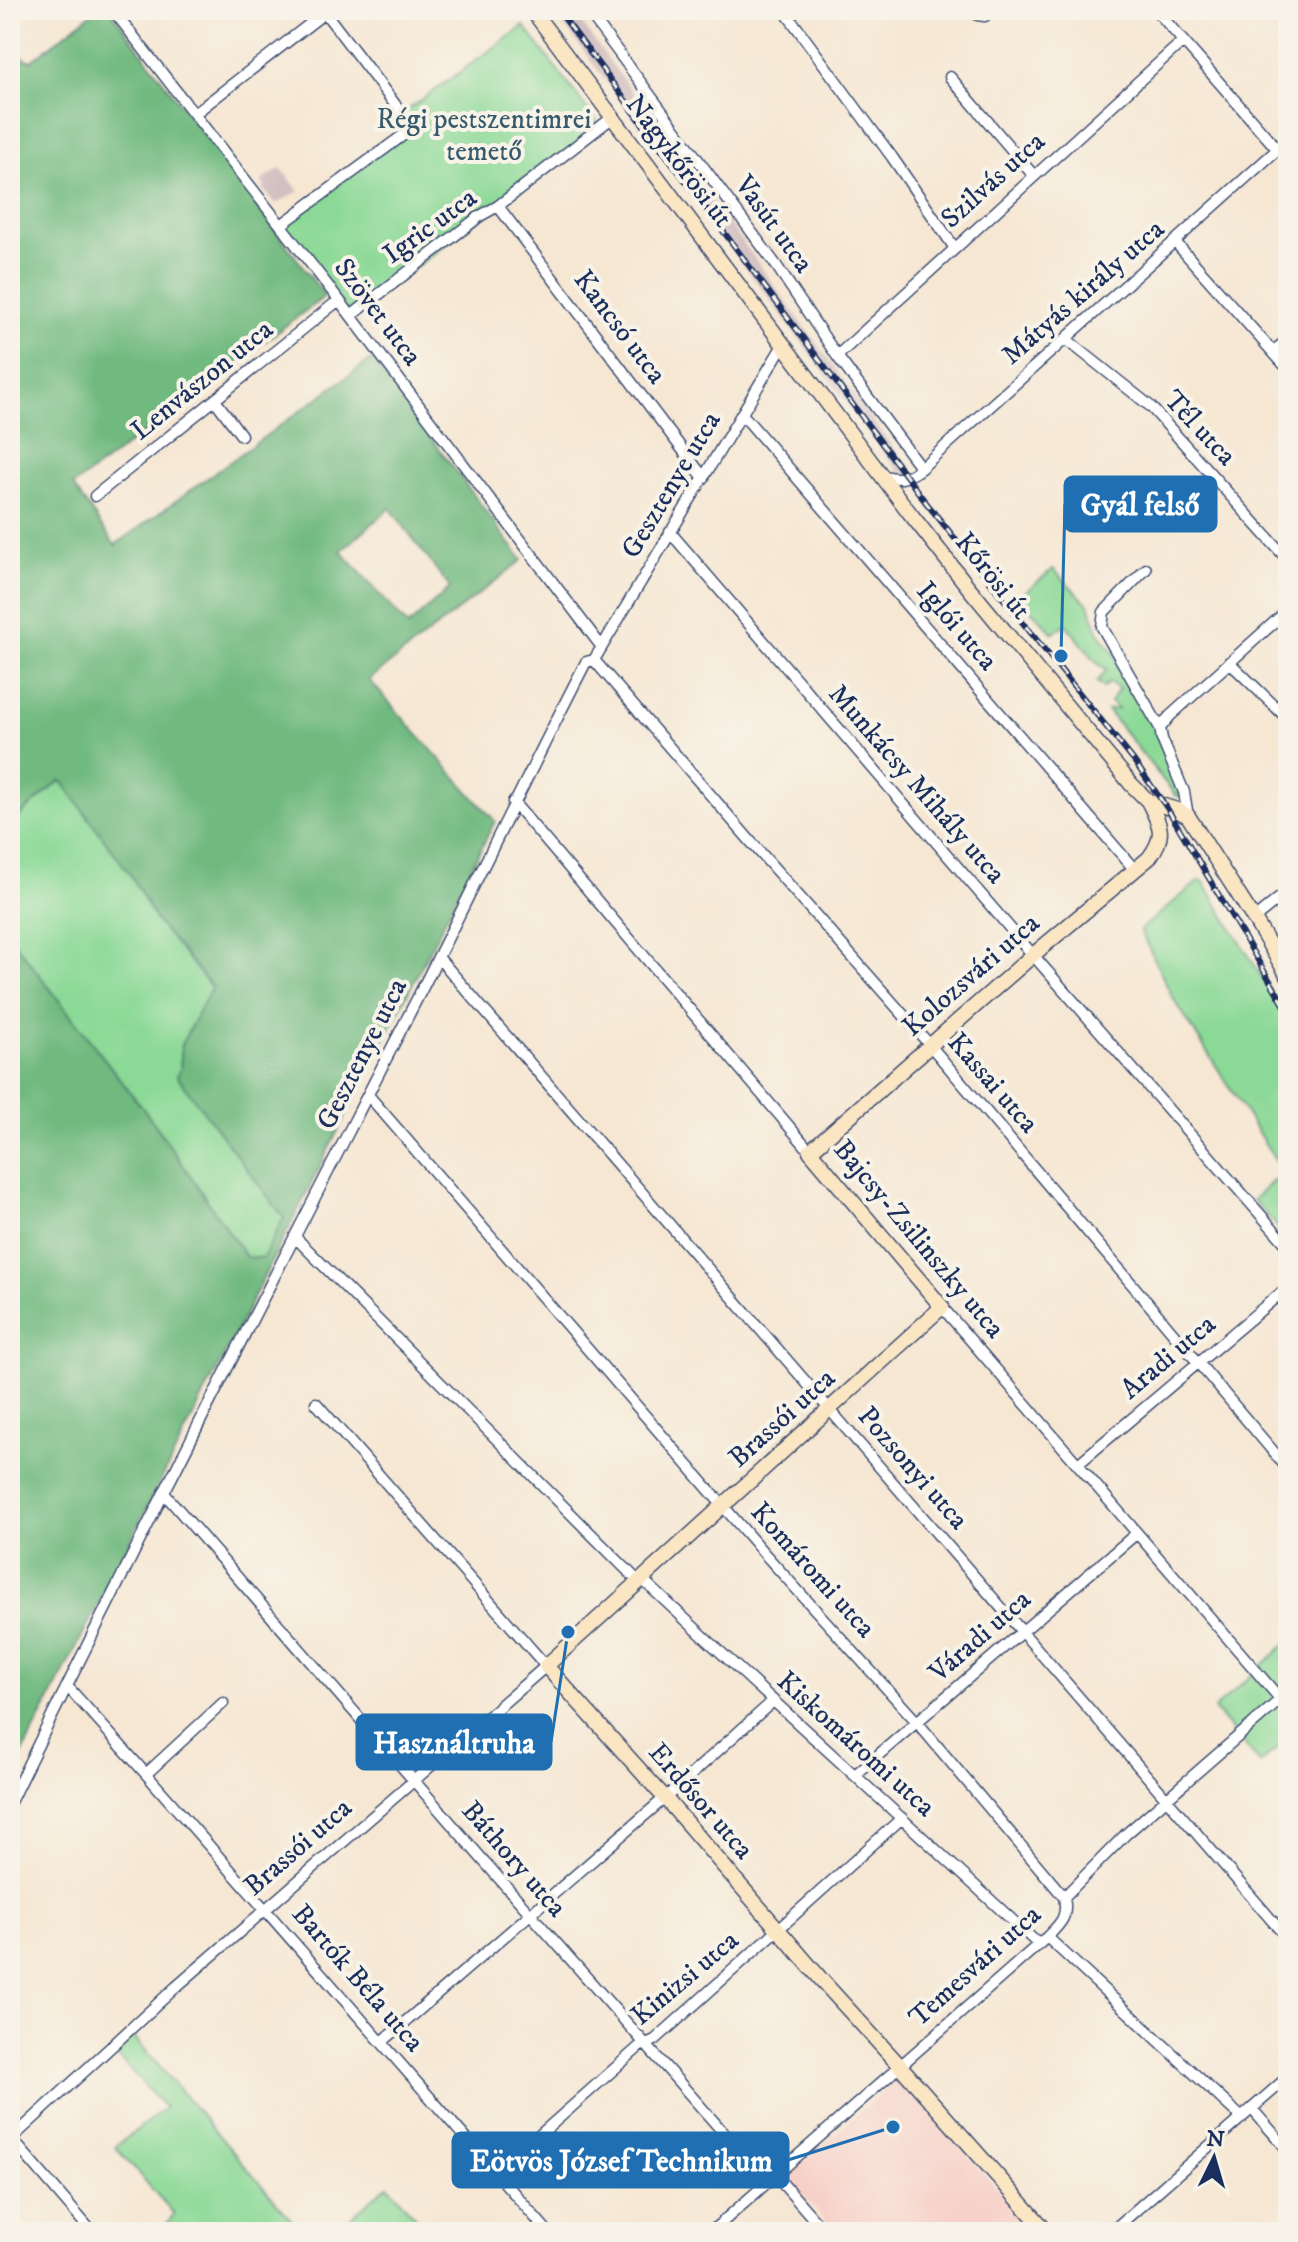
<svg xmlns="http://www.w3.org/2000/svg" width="1298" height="2242" font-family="'IM FELL DW Pica',serif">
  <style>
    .built { fill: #f7d1c9 }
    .industrial { fill: #d2bfc1 }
    .green { fill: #8bd996; stroke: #53847a; stroke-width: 2 }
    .forest { fill: #70b97f; stroke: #46746e; stroke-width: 2; fill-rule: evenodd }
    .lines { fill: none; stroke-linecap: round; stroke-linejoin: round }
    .street-casing { stroke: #3c4b70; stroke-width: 13 }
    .secondary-casing { stroke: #3c4b70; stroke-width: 17 }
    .street { stroke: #fff; stroke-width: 10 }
    .secondary { stroke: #fbe6c4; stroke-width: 14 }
    .rail-casing { stroke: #1b2f5e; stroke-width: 6 }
    .rail { stroke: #f7f3e8; stroke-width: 3; stroke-dasharray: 9; stroke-linecap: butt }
    .labels { text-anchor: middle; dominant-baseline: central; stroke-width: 8; stroke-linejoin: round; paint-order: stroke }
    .park-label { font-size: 28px; fill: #375a6c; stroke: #f7f3e8 }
    .street-label { font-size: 28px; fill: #1b2f5e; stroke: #f7f3e8 }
    .leader { fill: none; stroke: #1f6fb2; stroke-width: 3 }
    .callout-dot { fill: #1f6fb2; stroke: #f7f3e8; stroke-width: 3 }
    .callout { fill: #1f6fb2; stroke: #1f6fb2; stroke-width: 3 }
    .callout-label { font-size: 30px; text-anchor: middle; font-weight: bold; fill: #fff }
  </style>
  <rect width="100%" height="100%" fill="#f7f3e8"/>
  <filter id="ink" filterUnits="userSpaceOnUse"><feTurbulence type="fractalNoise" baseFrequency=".0125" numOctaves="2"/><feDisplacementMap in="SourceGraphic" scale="16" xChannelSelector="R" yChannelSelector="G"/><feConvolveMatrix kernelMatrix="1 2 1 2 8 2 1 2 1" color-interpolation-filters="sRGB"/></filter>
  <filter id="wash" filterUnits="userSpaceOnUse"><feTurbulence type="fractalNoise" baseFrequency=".006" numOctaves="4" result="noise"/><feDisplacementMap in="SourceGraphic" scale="32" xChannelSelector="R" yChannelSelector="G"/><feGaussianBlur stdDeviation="1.8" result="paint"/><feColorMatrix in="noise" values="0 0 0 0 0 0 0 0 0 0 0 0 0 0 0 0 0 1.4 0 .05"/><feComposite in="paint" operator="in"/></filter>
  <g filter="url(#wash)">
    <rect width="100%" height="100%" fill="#f6e7d3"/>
    <!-- built -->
    <path class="built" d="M 899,2078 L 1036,2232 L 835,2232 L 786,2177 Z"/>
    <!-- industrial -->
    <path class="industrial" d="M 553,10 L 572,10 L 918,481 L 910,487 Z
      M 281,168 L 299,191 L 278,203 L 274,202 L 264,190 L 264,185 L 261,181 Z"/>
    <!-- green -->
    <path class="green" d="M 524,26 L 601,127 L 351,316 L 281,225 L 412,128 L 402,114 Z
      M 1053,569 L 1089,605 L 1098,631 L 1114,653 L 1153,723 L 1179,788 L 1180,796 L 1176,796 L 1107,710 L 1118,709 L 1110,702 L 1119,689 L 1109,682 L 1104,688 L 1097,682 L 1107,669 L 1099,665 L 1066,624 L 1053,633 L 1019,597 Z
      M 61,780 L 132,877 L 156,921 L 212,988 L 182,1043 L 180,1070 L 177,1076 L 285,1218 L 263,1258 L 246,1257 L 154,1123 L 10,937 L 10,824 Z
      M 1199,881 L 1203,881 L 1288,1020 L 1288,1239 L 1253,1200 L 1283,1172 L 1172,996 L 1140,930 Z
      M 1288,1642 L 1288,1739 L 1260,1763 L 1214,1709 Z
      M 133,2036 L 302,2232 L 161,2232 L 174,2214 L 115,2147 L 165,2108 L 113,2051 Z
      M 388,2185 L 428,2232 L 334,2232 Z"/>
    <!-- forest -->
    <path class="forest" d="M 96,10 L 110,10 L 325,296 L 73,486 L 115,545 L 372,359 L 522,560 L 369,680 L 495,821 L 10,1778 L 10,937 L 154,1123 L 246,1257 L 263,1258 L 284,1218 L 177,1076 L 180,1070 L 182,1043 L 212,987 L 156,921 L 132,877 L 61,780 L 10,824 L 10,52 L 31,61 ZM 390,508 L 450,588 L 408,626 L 341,551 Z"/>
  </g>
  <g filter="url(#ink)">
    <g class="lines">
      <defs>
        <path id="street" d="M 113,10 L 339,300 L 601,646
          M 587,10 L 776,265 L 837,356 L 921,468
          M 784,10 L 892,157 L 954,247
          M 972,10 L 977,15 L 985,16 L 991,10
          M 1156,10 L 1278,150
          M 950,77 L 1034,176
          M 194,114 L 328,10
          M 498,206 L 704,478
          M 281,225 L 413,128 L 323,10
          M 1176,243 L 1288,369
          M 351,316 L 480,216 L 498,206 L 613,117
          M 1066,339 L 1150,406 L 1288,560
          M 1273,352 L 1288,339
          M 837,356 L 1183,41
          M 215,400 L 241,435
          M 742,414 L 1135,870
          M 881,475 C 901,480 905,480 921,468 L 1288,140
          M 95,496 L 339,300
          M 670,532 L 1033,955 L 1288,1246
          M 1146,569 L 1104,612 L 1102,627 L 1160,728
          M 594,660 L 752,843 L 929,1044 L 1288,1469
          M 1229,662 L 1288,719
          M 513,802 L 810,1151
          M 1188,816 L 1184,792 L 1162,739 L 1160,728 L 1170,716 L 1288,610
          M 1254,919 L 1288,891
          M 438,957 L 1288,1939
          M 368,1095 L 762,1551 L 917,1722 L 1064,1897
          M 295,1237 L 639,1582
          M 942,1307 L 1288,1708
          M 1078,1464 L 1288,1287
          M 164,1493 L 482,1859 L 768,2183
          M 642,1579 C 773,1702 907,1822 1038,1944
          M 67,1686 L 146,1774 L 548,2232
          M 146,1774 L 223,1703
          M 855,1775 L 1137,1533
          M 10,1802 C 143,1529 283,1260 422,989 C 477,881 530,770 586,662 L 594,660 L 783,345
          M 1047,1937 L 1242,2118
          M 382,2042 L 674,1790 L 772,1702
          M 1252,2109 L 1288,2150
          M 11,2138 L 92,2232
          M 10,2140 L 176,1987 L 546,1666 L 316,1403
          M 497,2173 L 639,2047 L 655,2040 L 902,1818
          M 776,2176 L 825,2232
          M 711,2232 L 1047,1937 C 1061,1923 1068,1917 1064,1897 L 1126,1834 L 1288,1693
          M 1111,2232 L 1288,2077"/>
        <path id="secondary" d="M 532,10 L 909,512 L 969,588 L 1131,784 L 1148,801 L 1177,810 L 1188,816 L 1254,919 L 1288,976
          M 1047,2232 L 900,2066 L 826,1985 L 665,1798 L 546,1666 L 942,1307 L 810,1151 L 1033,955 L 1149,858 C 1167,834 1160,825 1148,801"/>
      </defs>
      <!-- street casing -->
      <use href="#street" class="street-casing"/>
      <!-- secondary casing -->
      <use href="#secondary" class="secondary-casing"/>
      <!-- street -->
      <use href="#street" class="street"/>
      <!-- secondary -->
      <use href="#secondary" class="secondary"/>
      <defs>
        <path id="rail" d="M 558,10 L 924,500 L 1134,761 L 1167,808 L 1288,1011"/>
      </defs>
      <!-- rail casing -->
      <use href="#rail" class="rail-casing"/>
      <!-- rail -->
      <use href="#rail" class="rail"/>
    </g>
  </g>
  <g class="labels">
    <!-- park labels -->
    <g class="park-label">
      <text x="484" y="119">Régi pestszentimrei<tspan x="484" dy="32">temető</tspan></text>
    </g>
    <!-- street labels -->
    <g class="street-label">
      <text transform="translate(679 161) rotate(53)">Nagykőrösi út</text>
      <text transform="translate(993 180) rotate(-42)">Szilvás utca</text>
      <text transform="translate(774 224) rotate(54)">Vasút utca</text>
      <text transform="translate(430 226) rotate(-36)">Igric utca</text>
      <text transform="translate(1083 292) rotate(-41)">Mátyás király utca</text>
      <text transform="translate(378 312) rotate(53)">Szövet utca</text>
      <text transform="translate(620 327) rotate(53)">Kancsó utca</text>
      <text transform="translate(202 380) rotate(-39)">Lenvászon utca</text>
      <text transform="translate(1200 428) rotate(47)">Tél utca</text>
      <text transform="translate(671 485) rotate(-59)">Gesztenye utca</text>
      <text transform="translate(993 576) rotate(51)">Kőrösi út</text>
      <text transform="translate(957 626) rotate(49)">Iglói utca</text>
      <text transform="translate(917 784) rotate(49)">Munkácsy Mihály utca</text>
      <text transform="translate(971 975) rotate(-41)">Kolozsvári utca</text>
      <text transform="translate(362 1054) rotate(-63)">Gesztenye utca</text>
      <text transform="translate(993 1083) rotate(49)">Kassai utca</text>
      <text transform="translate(919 1239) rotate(50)">Bajcsy-Zsilinszky utca</text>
      <text transform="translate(1168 1357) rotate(-40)">Aradi utca</text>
      <text transform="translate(782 1418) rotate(-42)">Brassói utca</text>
      <text transform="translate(913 1468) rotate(49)">Pozsonyi utca</text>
      <text transform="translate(813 1570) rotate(48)">Komáromi utca</text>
      <text transform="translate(980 1636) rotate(-41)">Váradi utca</text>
      <text transform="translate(856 1744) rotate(42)">Kiskomáromi utca</text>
      <text transform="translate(701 1801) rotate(49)">Erdősor utca</text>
      <text transform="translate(298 1847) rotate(-41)">Brassói utca</text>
      <text transform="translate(514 1859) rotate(49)">Báthory utca</text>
      <text transform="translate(975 1966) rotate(-42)">Temesvári utca</text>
      <text transform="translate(358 1978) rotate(49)">Bartók Béla utca</text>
      <text transform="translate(685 1978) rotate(-40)">Kinizsi utca</text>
    </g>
  </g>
  <!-- callouts -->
  <path class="leader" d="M1061 656L1065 504M568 1632L551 1742M893 2127L788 2160"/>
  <g class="callout-dot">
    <circle cx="1061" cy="656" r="8"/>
    <circle cx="568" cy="1632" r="8"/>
    <circle cx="893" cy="2127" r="8"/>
  </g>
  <g class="callout">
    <rect x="1065" y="477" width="151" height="54" rx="8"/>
    <rect x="357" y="1715" width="194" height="54" rx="8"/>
    <rect x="453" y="2133" width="335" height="54" rx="8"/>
  </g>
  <g class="callout-label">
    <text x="1140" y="515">Gyál felső</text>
    <text x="454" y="1753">Használtruha</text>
    <text x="621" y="2171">Eötvös József Technikum</text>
  </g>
  <!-- margin -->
  <rect width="1298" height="2242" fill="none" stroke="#f7f3e8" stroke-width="40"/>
  <!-- north arrow -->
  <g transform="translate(1214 2158) rotate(5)" stroke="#f7f3e8" stroke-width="6" paint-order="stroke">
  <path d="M0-6L14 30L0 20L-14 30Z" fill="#1b2f5e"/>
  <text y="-12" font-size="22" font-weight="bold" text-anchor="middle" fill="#1b2f5e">N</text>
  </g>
</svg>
